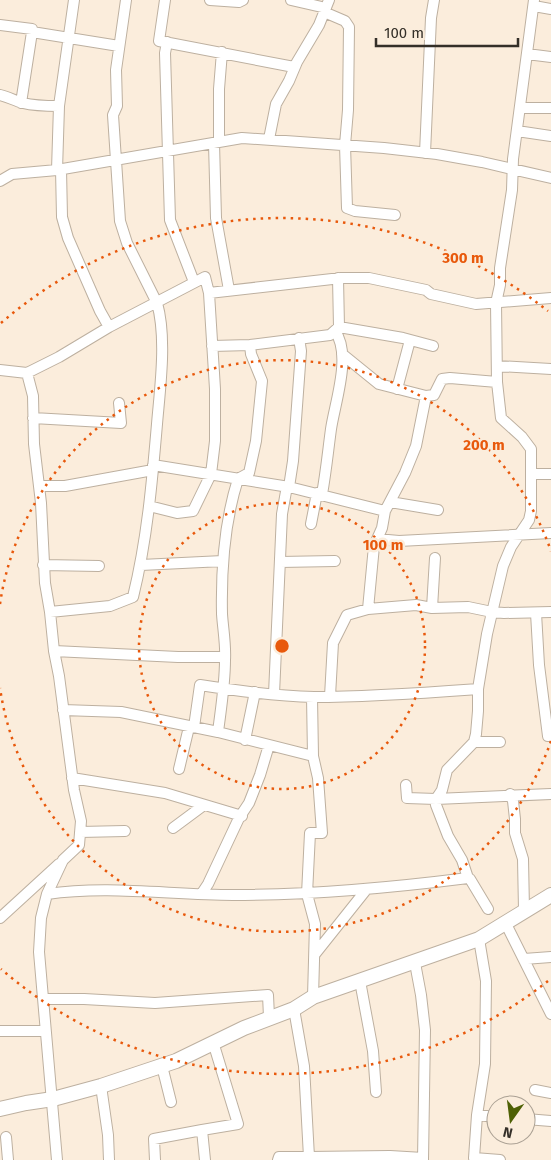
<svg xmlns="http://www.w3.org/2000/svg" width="551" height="1160" font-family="'Fira Sans',sans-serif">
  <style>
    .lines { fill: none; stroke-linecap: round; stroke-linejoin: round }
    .street-casing { stroke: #bdb0a0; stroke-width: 12 }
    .secondary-casing { stroke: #bdb0a0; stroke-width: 16 }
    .street { stroke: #fff; stroke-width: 10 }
    .secondary { stroke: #fff; stroke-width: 14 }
    .ring { fill: none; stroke: #e8590c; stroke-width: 2.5; stroke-dasharray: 2.5 5 }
    .centre { fill: #e8590c; stroke: #fbeddc; stroke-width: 2.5 }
    .ring-label { font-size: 15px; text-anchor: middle; font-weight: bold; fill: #e8590c; stroke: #fbeddc; stroke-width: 5; stroke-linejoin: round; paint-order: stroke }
  </style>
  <rect width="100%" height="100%" fill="#fbeddc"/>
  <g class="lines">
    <defs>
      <path id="street" d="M 165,0 L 159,41 L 294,67
        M 210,0 L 239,2 L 243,0
        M 291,0 L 326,8
        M 534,6 L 551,9
        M 324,12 L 345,21 L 349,27 L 348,110 L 345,145 L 347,208 L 355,211 L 395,215
        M 0,25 L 32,29 L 32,32 L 119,46
        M 167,42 L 165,53 L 170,220 L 194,282
        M 527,54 L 551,57
        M 0,95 C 9,97 15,101 23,103 C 35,106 47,106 59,106
        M 21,103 L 32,32
        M 520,108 L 551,108
        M 517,131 L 551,136
        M 269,139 L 276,104 L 289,81 L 297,62 L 319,25 L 329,0
        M 219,142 L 219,89 L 222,52
        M 214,143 L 216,218 L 229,290
        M 425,153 L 431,18 L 434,0
        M 61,169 L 62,217 L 68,238 L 100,311 L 109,327
        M 57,170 L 59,106 L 74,0
        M 0,181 L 12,174 L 57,170 L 242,138 L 384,148 L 437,154 L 482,162 L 551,178
        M 209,293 L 341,278 L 369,278 L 426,290 L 431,294 L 476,304 L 551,298
        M 339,327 L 403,338 L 433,346
        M 212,346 L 250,345 L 330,335 L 339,327 L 338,278
        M 342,354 L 379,384 L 426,396 L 434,395 L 442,379 L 450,378 L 497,382
        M 497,366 L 551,369
        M 0,370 L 27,373 L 33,396 L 34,444 L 41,503 L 45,583 L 50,612 L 54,651 L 59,676 L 74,790 L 81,821 L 79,845 L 63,860 L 47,894 L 41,918 L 39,952 L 57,1160
        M 27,373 L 59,357 L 109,327 L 205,277 L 209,293 L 215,389 L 215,441 L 211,474 L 193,511 L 177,513 L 149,506
        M 397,389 L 410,340
        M 33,418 L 121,423 L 119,403
        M 153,465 L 289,487 L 385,511
        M 532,474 L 551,474
        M 39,486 L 65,486 L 153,470
        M 289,487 L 293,461 L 301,351 L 299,338
        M 322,494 C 326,472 328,451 331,429 C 335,402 352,355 335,331
        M 390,502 L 438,510
        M 311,524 L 317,493
        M 377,539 L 399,541 L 551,533
        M 280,562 L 335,561
        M 43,565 L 99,566
        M 141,565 L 223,561
        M 432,608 L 435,558
        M 368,609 L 374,546 L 382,528 L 385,511 L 405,473 L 416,446 L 426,396
        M 50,612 L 110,606 L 133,597 C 147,540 152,483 157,424 C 160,388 167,338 157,303 L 127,243 L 120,221 L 113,115 L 117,106 L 116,70 L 126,0
        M 536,613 L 539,665 L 548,736 L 551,736
        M 54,651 L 178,657 L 225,657
        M 274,694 L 282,514 L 287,486
        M 330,696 L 333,643 L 347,615 L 368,609 L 416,605 L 432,608 L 468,607 L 492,612 L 504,613 L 551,612
        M 312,697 L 313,756 L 318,778 L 322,833 L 310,833 L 307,894 L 315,924 L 313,997
        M 63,710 L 121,712 L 218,732 L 313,756
        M 194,727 L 200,685 C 238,691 276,696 314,697 C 369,697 423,693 478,689
        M 218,732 C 221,708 225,684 225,660 C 226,645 223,629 222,614 C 221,568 224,523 238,479 L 249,473 L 256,441 L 262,381 L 251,354 L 250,345
        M 245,740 L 255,692
        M 474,742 L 500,742
        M 179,769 L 189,727
        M 72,778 L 165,793 L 242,816
        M 406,785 L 407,798 L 436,799 L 551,794
        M 510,794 L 513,801 L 515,819 L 515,833 L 523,859 L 524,910
        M 173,828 L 204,805
        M 80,832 L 125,831
        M 202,893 L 208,884 L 239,818 L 249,803 L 260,775 L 269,745
        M 47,894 C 108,885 171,895 233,895 C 312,895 389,888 468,878
        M 488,909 L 470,879 L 468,878 L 462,860 L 448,836 L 436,805 L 436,799 L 442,790 L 447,770 L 474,742 L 476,734 L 478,711 L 478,689 L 487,634 L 503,566 L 511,547 L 529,520 L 531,511 L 531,449 L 522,437 L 501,418 L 497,382 L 496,303 L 500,285 L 500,268 L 512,190 L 513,159 L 534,0
        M 0,918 L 59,864
        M 505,922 L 551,1014
        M 479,939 L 486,981 L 485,1064 L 477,1115 L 474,1158 L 500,1160
        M 315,954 L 366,890
        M 524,959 L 551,957
        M 415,963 L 421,995 L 425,1030 L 423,1160
        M 360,981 L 373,1051 L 376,1092
        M 43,999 L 84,999 L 155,1003 L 268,995 L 269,1017
        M 0,1031 L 45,1031
        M 162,1066 L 171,1102
        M 101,1086 L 108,1135 L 109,1160
        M 535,1090 L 551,1093
        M 477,1115 L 496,1117
        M 526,1119 L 551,1121
        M 6,1137 L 8,1160
        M 309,1157 L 390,1156 L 423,1158
        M 155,1160 L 154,1139 L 202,1130
        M 205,1160 L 202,1130 L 238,1124 L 213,1042
        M 278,1160 L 279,1157 L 309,1157 L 304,1066 L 294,1009"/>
      <path id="secondary" d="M 0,1109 L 26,1103 L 53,1099 L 101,1086 L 176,1061 L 244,1028 L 294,1009 L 313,997 L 479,939 L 551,895"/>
    </defs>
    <!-- street casing -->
    <use href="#street" class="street-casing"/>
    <!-- secondary casing -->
    <use href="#secondary" class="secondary-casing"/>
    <!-- street -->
    <use href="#street" class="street"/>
    <!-- secondary -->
    <use href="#secondary" class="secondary"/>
  </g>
  <!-- distance rings -->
  <g class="ring">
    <circle cx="282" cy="646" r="143"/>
    <path d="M551 741A285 285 0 0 1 0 688M0 604A285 285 0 0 1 551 551"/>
    <path d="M548 981A428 428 0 0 1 1 969M1 323A428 428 0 0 1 548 311"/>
  </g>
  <circle cx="282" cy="646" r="8" class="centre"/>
  <g class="ring-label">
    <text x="463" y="263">300 m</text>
    <text x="484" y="450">200 m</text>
    <text x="383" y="550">100 m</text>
  </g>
  <!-- north arrow -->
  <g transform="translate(511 1120) rotate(194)"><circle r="24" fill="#fbeddc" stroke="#aba194"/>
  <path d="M0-4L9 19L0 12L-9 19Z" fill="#4e6004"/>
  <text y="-8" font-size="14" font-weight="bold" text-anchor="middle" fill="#342f28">N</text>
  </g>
  <!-- scale -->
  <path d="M376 38v8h142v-8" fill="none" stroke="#342f28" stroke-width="2.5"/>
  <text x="384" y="38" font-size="15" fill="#342f28" stroke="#fbeddc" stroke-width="4" paint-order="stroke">100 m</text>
</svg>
